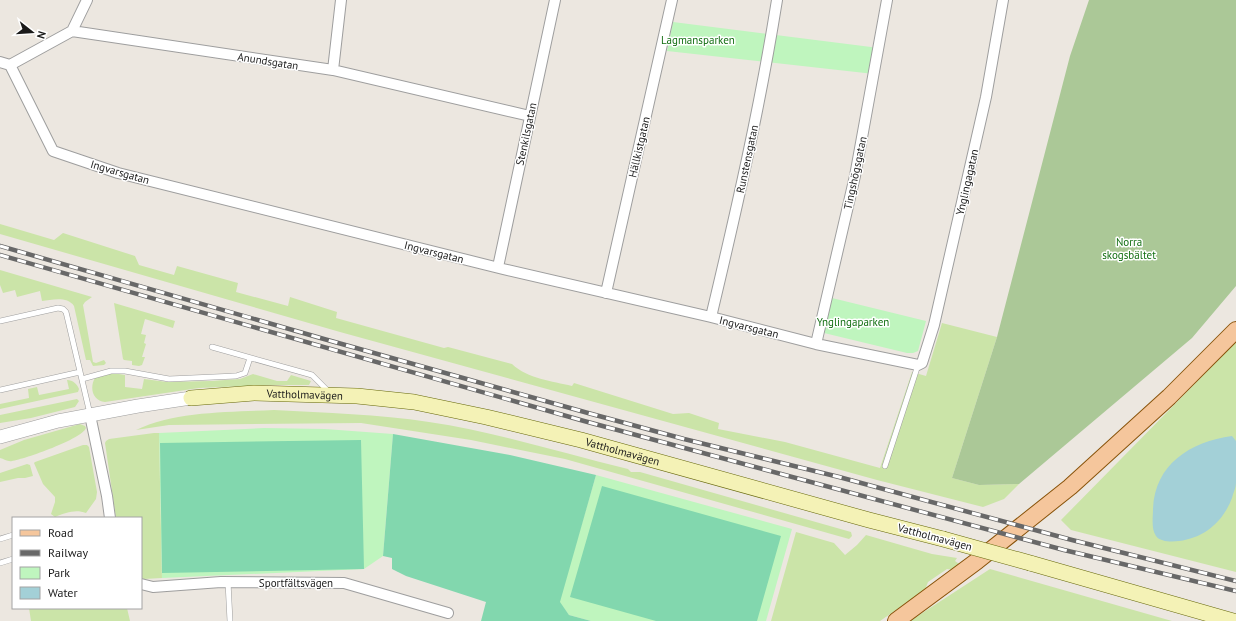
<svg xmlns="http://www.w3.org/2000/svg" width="1236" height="621" font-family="'PT Sans',sans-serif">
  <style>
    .grass { fill: #cbe4a8 }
    .forest { fill: #abc897 }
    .park { fill: #bff5be }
    .pitch { fill: #82d7ae }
    .water { fill: #a3d0d7 }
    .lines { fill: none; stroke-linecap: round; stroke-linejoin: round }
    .service-casing { stroke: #9e9e9e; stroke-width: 6 }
    .minor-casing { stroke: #9e9e9e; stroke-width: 12 }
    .tertiary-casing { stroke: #9e9e9e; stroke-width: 14 }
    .secondary-casing { stroke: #66680b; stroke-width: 16 }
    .primary-casing { stroke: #885209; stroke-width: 18 }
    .service { stroke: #fff; stroke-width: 5 }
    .minor { stroke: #fff; stroke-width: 10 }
    .tertiary { stroke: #fff; stroke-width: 13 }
    .secondary { stroke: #f4f2b6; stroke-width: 15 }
    .primary { stroke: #f5c69c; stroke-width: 16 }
    .rail-casing { stroke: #686868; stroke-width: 4.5 }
    .rail { stroke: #fff; stroke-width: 3; stroke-dasharray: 9; stroke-linecap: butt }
    .secondary-bridge-casing { stroke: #66680b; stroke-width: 16; stroke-linecap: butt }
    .secondary-bridge { stroke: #f4f2b6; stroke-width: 15 }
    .labels { text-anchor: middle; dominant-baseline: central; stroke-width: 3; stroke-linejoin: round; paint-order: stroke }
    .park-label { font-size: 11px; fill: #136f12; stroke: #fff }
    .street-label { font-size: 11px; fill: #1a1a1a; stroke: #fff }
  </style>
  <rect width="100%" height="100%" fill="#ece7e0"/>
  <!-- grass -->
  <path class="grass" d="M 0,224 L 54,240 L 63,233 L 135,256 L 139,265 L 174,275 L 177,266 L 238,283 L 236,292 L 288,306 L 290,297 L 337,312 L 336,318 L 444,348 L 448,347 L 512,364 C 528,379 552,381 572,386 L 574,383 L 673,414 L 689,413 L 719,423 L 718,429 L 785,442 L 880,468 L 912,372 L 926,376 L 942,323 L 997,337 L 952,478 L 979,485 L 1019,484 L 1004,499 L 983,507 L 877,480 L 340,332 L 0,234 Z
    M 0,270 L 92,297 L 85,302 L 83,305 L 93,362 L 96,363 L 104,360 L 106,363 L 104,365 L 93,366 L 90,360 L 86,360 L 74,306 C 67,296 52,300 42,301 L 40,291 L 17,297 L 15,290 L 3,293 L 0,285 Z
    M 114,303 L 175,321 L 173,328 L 145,319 L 141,334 L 146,335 L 144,343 L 146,344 L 142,357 L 145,357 L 142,365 L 139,366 L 132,365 L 132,361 L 124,360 L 123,359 Z
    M 1236,342 L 1236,572 L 1071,530 L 1061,520 Z
    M 113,373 L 125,375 L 125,387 L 142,389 L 144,379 L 167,382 L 211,381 L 240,379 L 253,374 L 277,381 L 287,381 L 291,375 L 311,381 L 309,385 L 266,385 L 199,388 L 105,402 C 93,401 89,388 95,378 Z
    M 67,380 C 73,380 77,384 79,389 L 78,392 L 0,409 L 0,404 L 29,398 L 28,389 L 37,387 L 39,395 L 69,389 Z
    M 77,399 L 79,401 L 75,407 L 31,418 L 0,423 L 0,415 Z
    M 274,410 C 326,413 378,414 429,422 C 497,432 562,453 628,469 L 631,472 L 640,472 L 851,532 L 852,536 L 849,539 L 565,459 L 471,440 L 361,423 L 169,425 L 136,430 C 175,411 231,412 274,410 Z
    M 80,424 L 85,426 L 86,428 C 82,439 25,459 12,461 C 8,462 4,459 0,458 L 0,450 L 24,440 Z
    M 154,433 L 159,433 L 162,578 L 144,579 L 141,578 L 141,518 L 116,518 L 105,443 L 106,441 L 109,439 Z
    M 83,445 L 87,445 L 89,447 L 97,492 L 96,499 L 86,513 C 75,509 66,513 55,517 L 51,514 L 55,502 L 55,497 L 43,484 L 34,463 L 35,462 Z
    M 27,464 L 30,465 L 33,476 L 25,478 L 18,478 L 0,482 L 0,473 Z
    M 796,532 L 834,543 L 845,555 L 857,545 L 866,535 L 932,554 L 957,558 L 955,561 L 961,565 L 954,570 L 947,569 L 928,582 L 925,590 L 880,621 L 771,621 Z
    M 990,569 L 1172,621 L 910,621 Z
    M 29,608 L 127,608 L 130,621 L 31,621 Z"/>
  <!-- forest -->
  <path class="forest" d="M 1089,0 L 1236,0 L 1236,286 L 1192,338 L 1019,484 L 979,485 L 952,478 L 997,337 L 1070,56 Z"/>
  <!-- park -->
  <path class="park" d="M 673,22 L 879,48 L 874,74 L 667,51 Z
    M 832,298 L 926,321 L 918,351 L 913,353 L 907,353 L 824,333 Z
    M 264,428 L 325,429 L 393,434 L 383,556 L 364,569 L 162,578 L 159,433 Z
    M 596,475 L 792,529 L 766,621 L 591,621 L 569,615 L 559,602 Z"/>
  <!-- pitch -->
  <path class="pitch" d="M 393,434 L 510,455 L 596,475 L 560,602 L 569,615 L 591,621 L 481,621 L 486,602 L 406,576 L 392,569 L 392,558 L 383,556 Z
    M 361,440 L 364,569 L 162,573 L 160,443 Z
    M 602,486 L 781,536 L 757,621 L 656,621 L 570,597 Z"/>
  <!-- water -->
  <path class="water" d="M 1232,436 L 1236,441 C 1236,455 1236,469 1236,483 C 1236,488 1233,493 1232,498 C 1223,522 1204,538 1179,541 C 1172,542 1160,542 1156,536 C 1151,529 1153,517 1153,509 C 1155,464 1190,442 1232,436 Z"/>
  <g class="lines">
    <defs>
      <path id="service" d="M 0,321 L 58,308 L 63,309 L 66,312 L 90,414
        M 212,347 L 312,375 L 328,391
        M 82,379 L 111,371 L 125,371 L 169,379 L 236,376 L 245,373 L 250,358
        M 0,390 L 80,372
        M 885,466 L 918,365
        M 0,539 L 13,535
        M 0,563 L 13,559
        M 228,582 L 230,621"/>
      <path id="minor" d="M 72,31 L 87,0
        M 0,62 L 10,65 L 53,151 L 118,173 L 503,269 L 711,317 L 816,344 L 918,365 L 922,363 L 934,325 L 986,97 L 1003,0
        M 10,65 L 72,31 L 333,70 L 530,116
        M 333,70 L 341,0
        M 498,267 L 555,0
        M 606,293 L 672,0
        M 711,317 C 736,212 760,107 777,0
        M 816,344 L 855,176 L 887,0
        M 90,415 L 107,496 L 110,518
        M 141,584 L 153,587 L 221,582 L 344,583 L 448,613"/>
      <path id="tertiary" d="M 0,437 L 58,421 L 138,406 L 191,398"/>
      <g id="secondary">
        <path id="s1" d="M 191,398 L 254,393 L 357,396 L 414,402 L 486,417 L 581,440 L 869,520 L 943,539"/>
        <path d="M 1030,563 L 1233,621"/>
      </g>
      <path id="primary" d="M 896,621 L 977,561 L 1070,487 L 1169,397 L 1236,330"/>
    </defs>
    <!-- service casing -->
    <use href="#service" class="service-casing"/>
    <!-- minor casing -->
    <use href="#minor" class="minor-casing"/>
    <!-- tertiary casing -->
    <use href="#tertiary" class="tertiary-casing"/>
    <!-- secondary casing -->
    <use href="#secondary" class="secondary-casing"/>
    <!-- primary casing -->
    <use href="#primary" class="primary-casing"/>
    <!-- service -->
    <use href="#service" class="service"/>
    <!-- minor -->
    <use href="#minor" class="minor"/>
    <!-- tertiary -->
    <use href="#tertiary" class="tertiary"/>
    <!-- secondary -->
    <use href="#secondary" class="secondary"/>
    <!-- primary -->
    <use href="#primary" class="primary"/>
    <defs>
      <path id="rail" d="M 0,246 L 324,339 L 588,413 L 684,439 L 839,477 L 1072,540 L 1236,581
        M 0,255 L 584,421 L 1064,550 L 1236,591"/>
    </defs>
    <!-- rail casing -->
    <use href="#rail" class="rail-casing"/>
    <!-- rail -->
    <use href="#rail" class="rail"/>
    <defs>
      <path id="secondary-bridge" d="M 943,539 L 1030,563"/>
    </defs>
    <!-- secondary-bridge casing -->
    <use href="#secondary-bridge" class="secondary-bridge-casing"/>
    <!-- secondary-bridge -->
    <use href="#secondary-bridge" class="secondary-bridge"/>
  </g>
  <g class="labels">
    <!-- park labels -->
    <g class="park-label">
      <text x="698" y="40">Lagmansparken</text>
      <text x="1129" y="242">Norra<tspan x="1129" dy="13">skogsbältet</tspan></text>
      <text x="853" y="322">Ynglingaparken</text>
    </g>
    <!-- street labels -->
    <g class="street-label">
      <text transform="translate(268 61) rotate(9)">Anundsgatan</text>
      <text transform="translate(526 134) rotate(-78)">Stenkilsgatan</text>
      <text transform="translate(639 147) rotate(-77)">Hällkistgatan</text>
      <text transform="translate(747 159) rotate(-78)">Runstensgatan</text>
      <text transform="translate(120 172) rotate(16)">Ingvarsgatan</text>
      <text transform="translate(855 173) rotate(-78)">Tingshögsgatan</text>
      <text transform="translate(967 182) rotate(-77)">Ynglingagatan</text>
      <text transform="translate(434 252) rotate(14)">Ingvarsgatan</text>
      <text transform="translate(749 327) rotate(14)">Ingvarsgatan</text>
      <text stroke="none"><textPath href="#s1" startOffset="114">Vattholmavägen</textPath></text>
      <text stroke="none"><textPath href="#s1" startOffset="438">Vattholmavägen</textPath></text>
      <text transform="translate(935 537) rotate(15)">Vattholmavägen</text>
      <text x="296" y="583">Sportfältsvägen</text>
    </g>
  </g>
  <!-- legend -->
  <rect x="12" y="517" width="130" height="92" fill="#ffffff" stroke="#a3a3a3"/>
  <rect x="20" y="530" width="20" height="6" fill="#f5c69c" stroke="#a3a3a3"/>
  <text x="48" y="537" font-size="12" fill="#1a1a1a">Road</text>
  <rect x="20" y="550" width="20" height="6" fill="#686868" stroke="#a3a3a3"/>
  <text x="48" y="557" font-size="12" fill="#1a1a1a">Railway</text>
  <rect x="20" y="567" width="20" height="12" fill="#bff5be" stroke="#a3a3a3"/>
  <text x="48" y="577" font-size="12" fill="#1a1a1a">Park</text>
  <rect x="20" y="587" width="20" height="12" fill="#a3d0d7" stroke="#a3a3a3"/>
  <text x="48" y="597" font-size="12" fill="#1a1a1a">Water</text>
  <!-- north arrow -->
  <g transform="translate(32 32) rotate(107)" stroke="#ffffff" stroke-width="3" paint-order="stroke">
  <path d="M0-3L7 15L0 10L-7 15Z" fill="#1a1a1a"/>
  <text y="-6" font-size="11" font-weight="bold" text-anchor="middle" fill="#1a1a1a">N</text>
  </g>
</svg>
